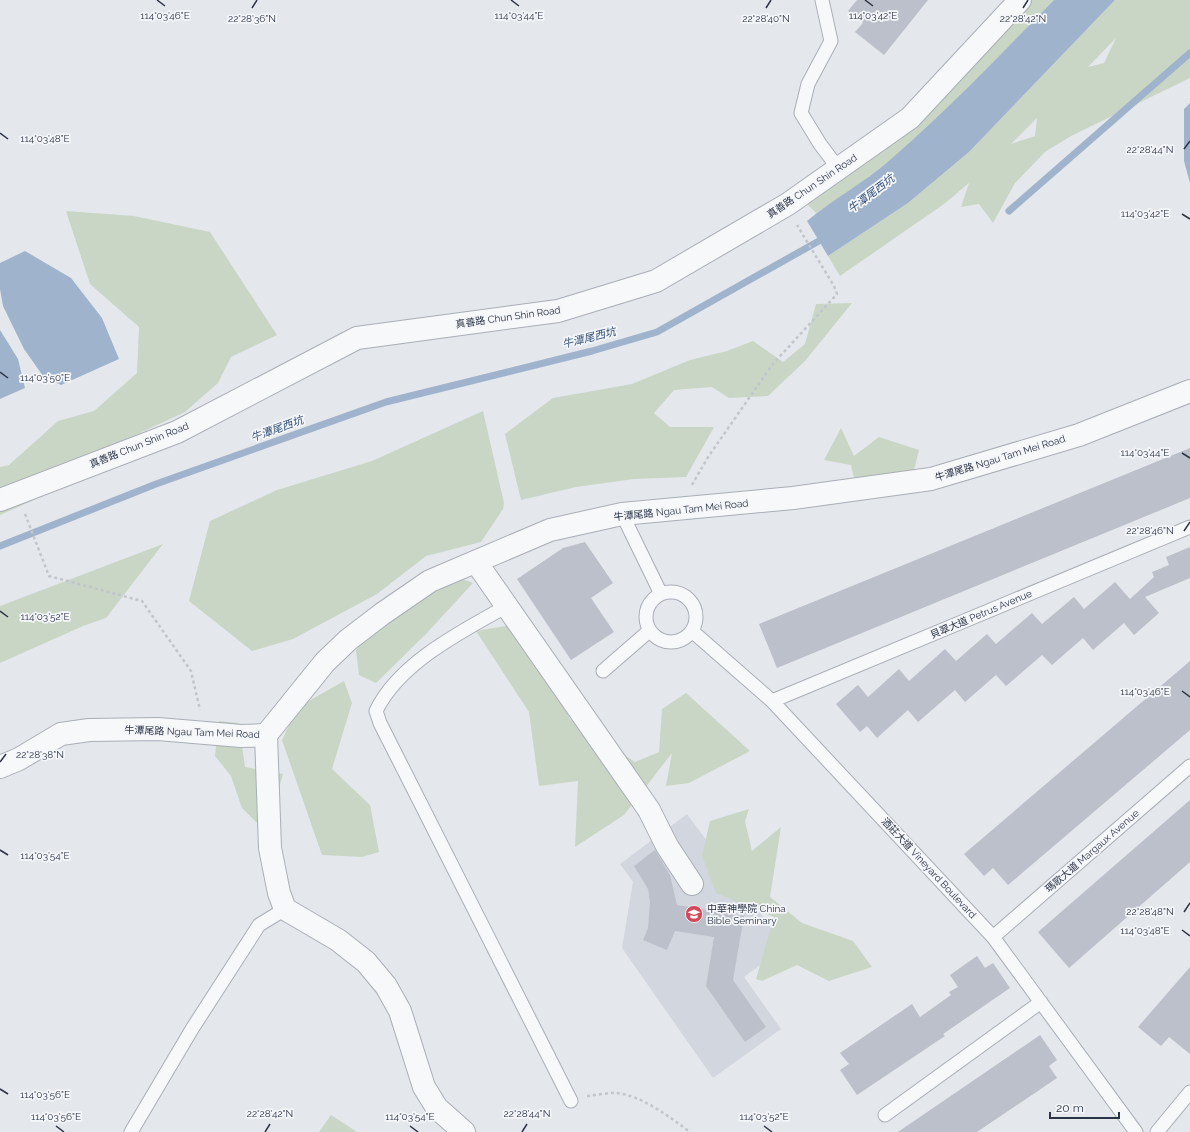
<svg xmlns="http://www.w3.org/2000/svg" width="1190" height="1132" font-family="Raleway,'Noto Sans TC',sans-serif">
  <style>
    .built { fill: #d2d6de }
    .green { fill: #c9d6c5; fill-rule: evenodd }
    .water { fill: #9fb4cc }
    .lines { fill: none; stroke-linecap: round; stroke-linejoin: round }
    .stream { stroke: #9fb4cc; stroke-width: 7 }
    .building { fill: #bbc0ca }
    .lane-casing { stroke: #a9aeb7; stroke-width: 15 }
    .street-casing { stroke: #a9aeb7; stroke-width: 24 }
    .path { stroke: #c2c5cb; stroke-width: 2.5; stroke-dasharray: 3 3; stroke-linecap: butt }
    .lane { stroke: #f7f8fa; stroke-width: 13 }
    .street { stroke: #f7f8fa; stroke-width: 22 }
    .ticks { fill: none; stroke: #2b3445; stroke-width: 1.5 }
    .labels { text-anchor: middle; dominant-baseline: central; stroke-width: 3.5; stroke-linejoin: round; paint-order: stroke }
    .street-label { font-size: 10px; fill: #2b3445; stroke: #f4f6f9 }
    .poi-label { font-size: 10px; fill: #2b3445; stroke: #f4f6f9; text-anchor: start }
    .water-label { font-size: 11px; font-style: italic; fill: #34527a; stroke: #f4f6f9 }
    .ticks-label { font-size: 10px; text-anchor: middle; fill: #2b3445; stroke: #f4f6f9; stroke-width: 3.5; stroke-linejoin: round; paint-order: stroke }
  </style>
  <rect width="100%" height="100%" fill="#e4e7ec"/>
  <!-- built -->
  <path class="built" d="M 687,814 L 785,947 L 744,977 L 781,1029 L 713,1078 L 622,948 L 633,882 L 620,864 Z"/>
  <!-- green -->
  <path class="green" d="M 1028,0 L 1054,0 C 980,77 908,157 816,213 L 804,201 Z
    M 1115,0 L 1190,0 L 1190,78 L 1071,136 L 1045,152 L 1015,183 L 993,223 L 979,204 L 961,207 L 969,183 L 944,204 L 840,276 L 828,256 L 908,203 L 969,152 ZM 1116,38 L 1104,63 L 1088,67 ZM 1037,118 L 1035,136 L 1011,144 Z
    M 66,211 L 134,216 L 210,232 L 277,335 L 231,357 L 218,383 L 185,412 L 116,444 L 72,483 L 0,515 L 0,467 L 9,465 L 58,421 L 94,411 L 137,373 L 139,327 L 90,284 Z
    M 852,303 L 805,361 L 768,396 L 729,398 L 712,387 L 674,390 L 654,413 L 670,427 L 714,427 L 686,477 L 634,479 L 576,487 L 521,500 L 505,434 L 553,398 L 632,384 L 690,360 L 727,351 L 753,341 L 783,362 L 805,344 L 816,304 Z
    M 483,411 L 504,503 L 503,509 L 481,542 L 426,556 L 377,594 L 293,639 L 252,651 L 189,601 L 210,521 L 277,490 L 372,461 Z
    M 841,428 L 854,456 L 879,437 L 919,450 L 914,470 L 855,482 L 851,465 L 824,460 Z
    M 163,544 L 106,618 L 83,626 L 0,663 L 0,606 Z
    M 456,577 L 473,583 L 426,634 L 376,683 L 359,675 L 356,650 L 406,586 Z
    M 530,622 L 570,719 L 635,762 L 659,752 L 662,709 L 686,693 L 750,751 L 689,783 L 666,786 L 672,753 L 624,815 L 575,847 L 578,781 L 539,786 L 529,712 L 476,631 Z
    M 344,681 L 352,703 L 332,769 L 370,805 L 379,852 L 362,857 L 322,855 L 282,740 L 298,707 Z
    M 219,721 L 239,723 L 245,767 L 283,774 L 266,832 L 242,808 L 231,776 L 215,756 Z
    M 749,809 L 745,821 L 752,851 L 781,827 L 770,897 L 802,923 L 853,941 L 872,967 L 829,981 L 797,965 L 762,981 L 756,979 L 774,917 L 716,893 L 702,856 L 710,821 Z
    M 331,1115 L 357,1132 L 319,1132 Z"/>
  <!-- water -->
  <path class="water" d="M 1054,0 L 1115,0 L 969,152 L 908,203 L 828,256 L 807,221 C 833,199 864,183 890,160 C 948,110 1000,55 1054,0 Z
    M 1190,103 L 1190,183 L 1184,161 L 1184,109 Z
    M 25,251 L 71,278 L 102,318 L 119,359 L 61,385 L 43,376 L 24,349 L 3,306 L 0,289 L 0,263 Z
    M 0,330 L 18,359 L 25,388 L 0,399 Z"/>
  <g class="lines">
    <!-- stream -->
    <path class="stream" d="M 1009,211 L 1190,53
      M 0,546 L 156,484 L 386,402 L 592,351 L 657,332 L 826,237"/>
  </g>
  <!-- building -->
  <path class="building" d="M 857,0 L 928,0 L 884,55 L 855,32 L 863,23 L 848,11 Z
    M 1190,448 L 1190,498 L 777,668 L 759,624 Z
    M 585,542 L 613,583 L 591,598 L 614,632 L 571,660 L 517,579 L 563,548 Z
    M 1190,547 L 1190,578 L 1145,597 L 1159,613 L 1134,635 L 1124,623 L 1093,650 L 1083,638 L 1052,665 L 1042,655 L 1006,686 L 996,675 L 965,702 L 955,690 L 918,722 L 908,710 L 877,738 L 867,726 L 860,732 L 836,704 L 858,685 L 868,697 L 899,669 L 909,681 L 945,649 L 956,661 L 987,634 L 996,644 L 1032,613 L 1042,624 L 1074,597 L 1084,609 L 1115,582 L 1130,599 L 1154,577 L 1152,572 L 1169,565 L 1166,557 Z
    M 1190,661 L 1190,730 L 1008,885 L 993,868 L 984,876 L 964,854 Z
    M 1190,800 L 1190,862 L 1069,968 L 1038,932 Z
    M 655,850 L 670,875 L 677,905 L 744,916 L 733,980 L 766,1027 L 745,1042 L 706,986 L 714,937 L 675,931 L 667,950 L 643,940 L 648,928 L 650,902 L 648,889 L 634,866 Z
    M 977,956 L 985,968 L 993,963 L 1010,988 L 943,1034 L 945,1036 L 857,1095 L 840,1070 L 849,1064 L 840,1053 L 912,1004 L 920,1017 L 951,995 L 949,992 L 958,987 L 950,975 Z
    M 1190,967 L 1190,1054 L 1169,1037 L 1161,1046 L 1138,1027 Z
    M 1040,1035 L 1057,1060 L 1049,1066 L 1057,1078 L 977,1132 L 898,1132 Z"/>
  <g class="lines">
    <defs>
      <path id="lane" d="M 822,0 L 831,41 L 808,84 L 801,113 L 820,144 L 838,168
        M 622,514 L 661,594
        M646 617a25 25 0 1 1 50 0a25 25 0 1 1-50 0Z
        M 507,606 C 462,631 399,663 376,711 L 380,723 L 571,1101
        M 692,631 L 772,701 L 993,937 L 1136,1132
        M 603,671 L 649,631
        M 772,701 L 1190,527
        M 993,937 L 1190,766
        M 885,1115 L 1041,1002
        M 131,1132 L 192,1029 L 259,925 L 285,909
        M 1157,1132 L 1190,1092"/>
      <path id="street" d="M 0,500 L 177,432 L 357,338 L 558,311 L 656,281 L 788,204 L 910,118 L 1020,0
        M 476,562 L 649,810 L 667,846 L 692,884
        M 266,735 L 325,662 L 348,640 L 382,614 L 430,581 L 550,530 L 622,514 L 793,498 L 931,479 L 1079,435 L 1190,391
        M 266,735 L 270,848 L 279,893 L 285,909 L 338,940 L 366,962 L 386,986 L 400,1011 L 424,1087 L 437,1108 L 464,1132
        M 0,767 L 19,759 L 61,734 L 89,730 L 158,729 L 241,736 L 266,735"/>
    </defs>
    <!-- lane casing -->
    <use href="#lane" class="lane-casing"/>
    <!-- street casing -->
    <use href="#street" class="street-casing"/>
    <!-- path -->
    <path class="path" d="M 692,485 L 708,457 L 772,365 L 837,294 L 834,286 L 797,225
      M 25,514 L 49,576 L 142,601 L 191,671 L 200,710
      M 587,1096 C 596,1095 606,1093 615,1093 C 640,1094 671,1118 690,1132"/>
    <!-- lane -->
    <use href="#lane" class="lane"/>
    <!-- street -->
    <use href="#street" class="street"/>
  </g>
  <!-- ticks -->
  <path class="ticks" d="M 157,0 L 165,6M 511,0 L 519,6M 865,0 L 873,6M 252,8 L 257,0M 766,8 L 771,0M 1023,8 L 1028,0M 0,133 L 8,139M 1184,149 L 1190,141M 1182,214 L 1190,219M 0,372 L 8,378M 1182,453 L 1190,458M 1184,531 L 1190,522M 0,611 L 8,617M 1182,691 L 1190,697M 0,762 L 6,754M 0,850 L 8,855M 1184,912 L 1190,903M 1182,930 L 1190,936M 0,1089 L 8,1094M 56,1126 L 64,1132M 410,1126 L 418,1132M 764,1126 L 772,1132M 265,1132 L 270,1124M 522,1132 L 527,1124"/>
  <!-- icons -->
  <defs>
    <symbol id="university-disc" viewBox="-11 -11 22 22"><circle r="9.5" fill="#d1495b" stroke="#f4f6f9"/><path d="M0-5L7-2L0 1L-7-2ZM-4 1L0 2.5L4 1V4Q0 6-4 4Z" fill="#fff"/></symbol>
  </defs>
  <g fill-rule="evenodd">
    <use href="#university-disc" x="684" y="904" width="20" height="20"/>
  </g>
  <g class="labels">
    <!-- street labels -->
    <g class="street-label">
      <text transform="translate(812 186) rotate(-34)">真善路 Chun Shin Road</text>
      <text transform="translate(508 317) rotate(-8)">真善路 Chun Shin Road</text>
      <text transform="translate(139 445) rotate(-22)">真善路 Chun Shin Road</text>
      <text transform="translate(1000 458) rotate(-17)">牛潭尾路 Ngau Tam Mei Road</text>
      <text transform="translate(681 510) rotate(-6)">牛潭尾路 Ngau Tam Mei Road</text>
      <text transform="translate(981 614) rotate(-23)">貝翠大道 Petrus Avenue</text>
      <text transform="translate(192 732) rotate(2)">牛潭尾路 Ngau Tam Mei Road</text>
      <text transform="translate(1092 851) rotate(-41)">瑪歌大道 Margaux Avenue</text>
      <text transform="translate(929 868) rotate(47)">酒莊大道 Vineyard Boulevard</text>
    </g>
    <!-- poi labels -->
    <g class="poi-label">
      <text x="707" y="908">中華神學院 China<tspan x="707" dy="12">Bible Seminary</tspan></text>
    </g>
    <!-- water labels -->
    <g class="water-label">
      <text transform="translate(871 194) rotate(-37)">牛潭尾西坑</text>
      <text transform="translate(589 338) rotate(-14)">牛潭尾西坑</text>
      <text transform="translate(277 429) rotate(-20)">牛潭尾西坑</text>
    </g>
  </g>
  <g class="ticks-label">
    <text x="165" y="19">114°03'46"E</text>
    <text x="519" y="19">114°03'44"E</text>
    <text x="873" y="19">114°03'42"E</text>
    <text x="252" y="22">22°28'36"N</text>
    <text x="766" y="22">22°28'40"N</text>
    <text x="1023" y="22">22°28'42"N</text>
    <text x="45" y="142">114°03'48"E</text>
    <text x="1150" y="153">22°28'44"N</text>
    <text x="1145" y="217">114°03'42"E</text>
    <text x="45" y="381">114°03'50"E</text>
    <text x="1145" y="456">114°03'44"E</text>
    <text x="1150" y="534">22°28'46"N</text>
    <text x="45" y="620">114°03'52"E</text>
    <text x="1145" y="695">114°03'46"E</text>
    <text x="40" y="758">22°28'38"N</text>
    <text x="45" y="859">114°03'54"E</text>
    <text x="1150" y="915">22°28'48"N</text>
    <text x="1145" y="934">114°03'48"E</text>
    <text x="45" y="1098">114°03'56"E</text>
    <text x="270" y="1117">22°28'42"N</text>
    <text x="527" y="1117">22°28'44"N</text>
    <text x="56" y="1120">114°03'56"E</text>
    <text x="410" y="1120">114°03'54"E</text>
    <text x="764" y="1120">114°03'52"E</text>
  </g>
  <!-- scale -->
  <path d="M1050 1112v6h69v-6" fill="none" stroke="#2b3445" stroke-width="2"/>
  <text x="1056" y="1112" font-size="12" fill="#2b3445" stroke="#f4f6f9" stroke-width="3" paint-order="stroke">20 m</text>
</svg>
